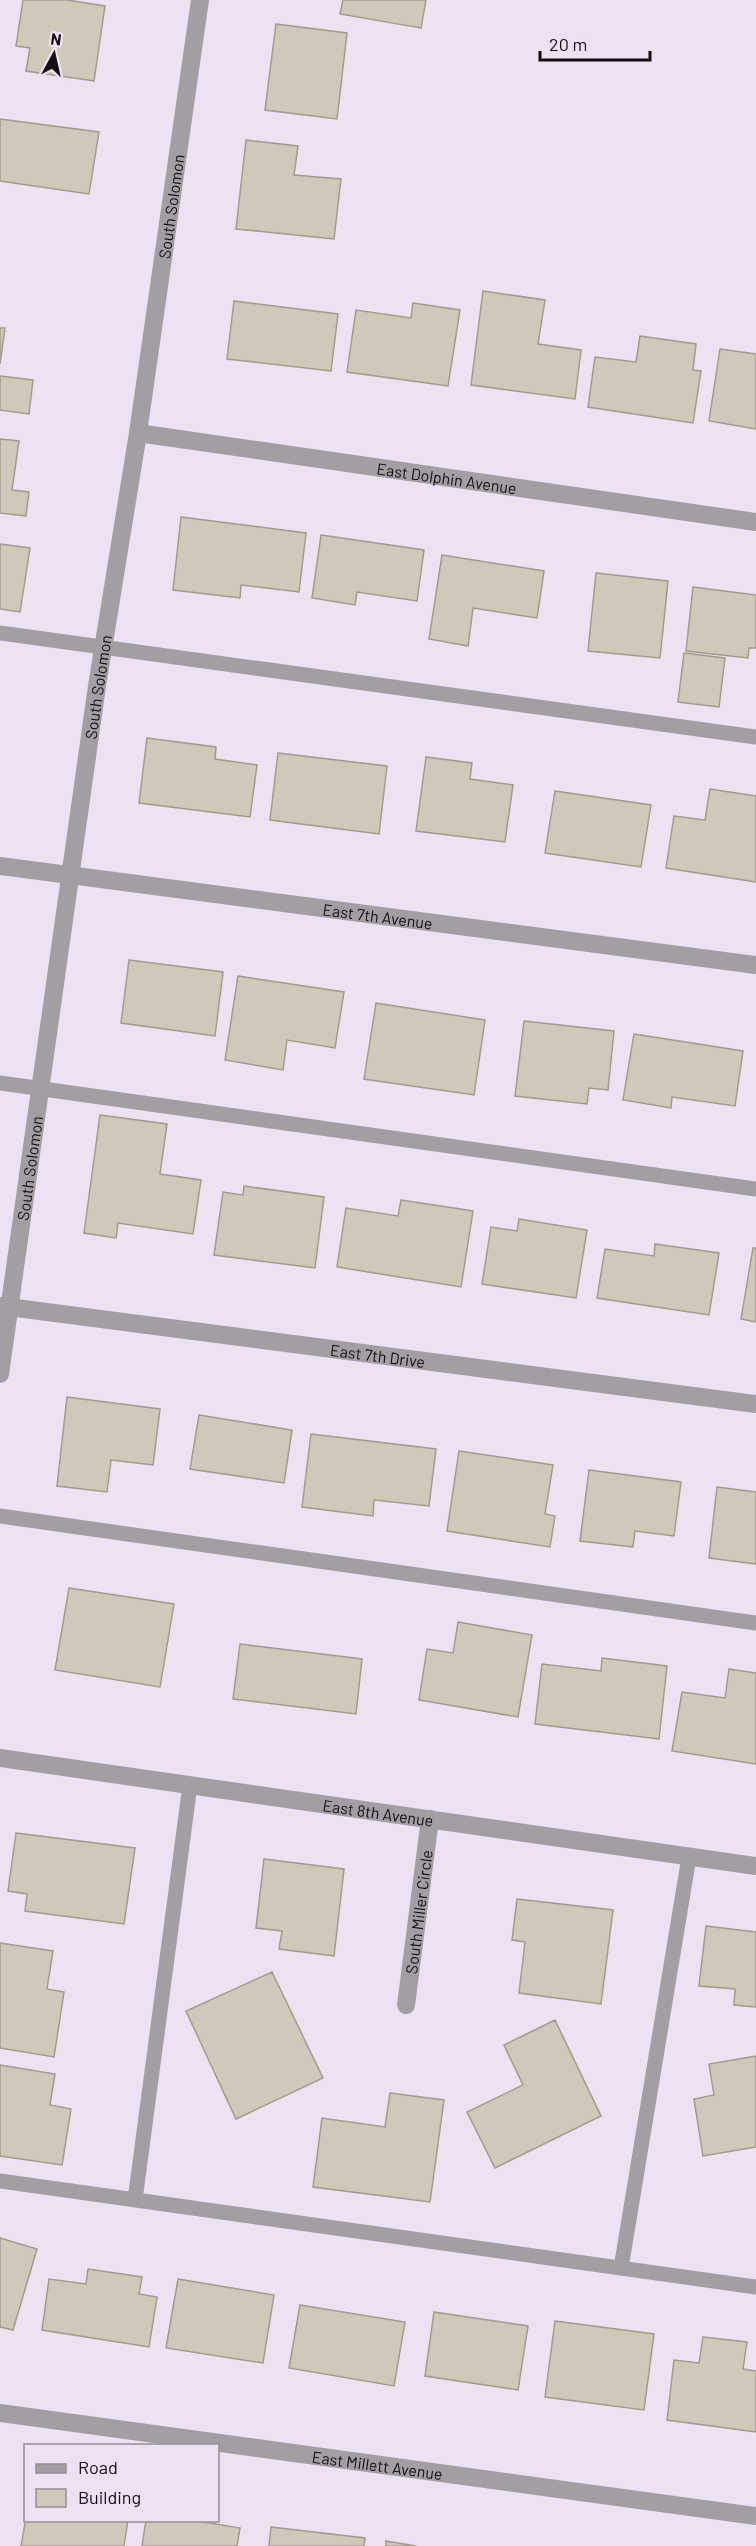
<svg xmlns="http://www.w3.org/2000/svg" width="756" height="2546" font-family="Barlow,sans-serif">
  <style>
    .building { fill: #cec9b8; stroke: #a19c8c; stroke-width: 1.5 }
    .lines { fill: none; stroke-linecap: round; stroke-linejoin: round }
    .service { stroke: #a39ea4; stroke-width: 15 }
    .minor { stroke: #a39ea4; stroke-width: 18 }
    .tertiary { stroke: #a39ea4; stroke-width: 18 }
    .labels { text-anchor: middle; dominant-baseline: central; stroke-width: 4.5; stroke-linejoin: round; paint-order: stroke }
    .street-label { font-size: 16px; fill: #120e13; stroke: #ede2f1 }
  </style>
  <rect width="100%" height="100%" fill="#ede2f1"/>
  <!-- building -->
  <path class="building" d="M 23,0 L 67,0 L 105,6 L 94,81 L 26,71 L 30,48 L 16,46 Z
    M 343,0 L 426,0 L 421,28 L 340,14 Z
    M 276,24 L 347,33 L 337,119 L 265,110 Z
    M 0,119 L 99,132 L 89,194 L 0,181 Z
    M 246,140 L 298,146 L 294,175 L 341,179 L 334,239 L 236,229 Z
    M 483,291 L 545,300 L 538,344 L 581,350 L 575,399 L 471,385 Z
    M 234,301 L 338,314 L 331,371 L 227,359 Z
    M 413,303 L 460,310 L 448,386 L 347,372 L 356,310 L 411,318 Z
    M 0,328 L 5,328 L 0,364 Z
    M 640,336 L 696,344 L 693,370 L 701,371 L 693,423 L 588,407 L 595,357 L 636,362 Z
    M 720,349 L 756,354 L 756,429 L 709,421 Z
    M 0,376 L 33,380 L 29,414 L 0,410 Z
    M 0,439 L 19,441 L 12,490 L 29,492 L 26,516 L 0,513 Z
    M 181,517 L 306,533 L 299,592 L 241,585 L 240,598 L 173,590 Z
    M 321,535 L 424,550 L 417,601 L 357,592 L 355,605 L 312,598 Z
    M 0,544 L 30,548 L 20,612 L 0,609 Z
    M 442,555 L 544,571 L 537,618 L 473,608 L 468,646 L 429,639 Z
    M 596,573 L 668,581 L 660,658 L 588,651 Z
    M 693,587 L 756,595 L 756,648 L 749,648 L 748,658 L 686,651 Z
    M 684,653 L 725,658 L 719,707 L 678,702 Z
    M 147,738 L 216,747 L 215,759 L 257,765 L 250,817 L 139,803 Z
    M 278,753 L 387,766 L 379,834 L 270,820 Z
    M 426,757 L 472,763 L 470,779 L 513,785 L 505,842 L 416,831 Z
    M 710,789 L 756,796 L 756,882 L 666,868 L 674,816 L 705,820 Z
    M 555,791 L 651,805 L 641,867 L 545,853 Z
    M 129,960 L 223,972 L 215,1036 L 121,1023 Z
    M 238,976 L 344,992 L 335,1048 L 287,1040 L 283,1070 L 225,1060 Z
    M 376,1003 L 485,1020 L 474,1095 L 364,1079 Z
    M 524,1021 L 614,1031 L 608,1090 L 589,1088 L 587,1104 L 515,1096 Z
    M 634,1034 L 743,1051 L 735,1106 L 672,1097 L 671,1108 L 623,1100 Z
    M 100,1115 L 167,1124 L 160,1174 L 201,1180 L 193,1234 L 118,1223 L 116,1238 L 84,1233 Z
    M 244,1186 L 324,1197 L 315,1268 L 214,1255 L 223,1192 L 243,1195 Z
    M 401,1200 L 473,1211 L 461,1287 L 337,1267 L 346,1208 L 398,1216 Z
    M 519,1219 L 587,1230 L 576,1298 L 482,1284 L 491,1227 L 517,1231 Z
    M 655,1244 L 719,1253 L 709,1315 L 597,1298 L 605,1249 L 654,1256 Z
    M 753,1248 L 756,1248 L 756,1322 L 741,1319 Z
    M 67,1397 L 160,1409 L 153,1465 L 111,1460 L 107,1492 L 57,1486 Z
    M 199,1415 L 292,1430 L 284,1483 L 190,1469 Z
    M 311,1434 L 436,1449 L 429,1506 L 374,1500 L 373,1516 L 302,1507 Z
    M 459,1451 L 553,1465 L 545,1514 L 555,1516 L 550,1547 L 447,1531 Z
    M 589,1470 L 681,1482 L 674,1536 L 635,1531 L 633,1547 L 580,1541 Z
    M 717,1487 L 756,1492 L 756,1564 L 709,1558 Z
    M 69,1588 L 174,1604 L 160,1687 L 55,1670 Z
    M 458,1622 L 532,1635 L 518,1717 L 419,1700 L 427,1649 L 453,1653 Z
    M 240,1644 L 362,1659 L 356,1714 L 233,1699 Z
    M 602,1658 L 667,1666 L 659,1739 L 535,1724 L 542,1664 L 601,1671 Z
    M 729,1669 L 756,1673 L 756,1764 L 672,1751 L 682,1692 L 725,1698 Z
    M 16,1833 L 135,1848 L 124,1924 L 25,1911 L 27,1894 L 8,1891 Z
    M 264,1859 L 344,1869 L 334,1956 L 279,1949 L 282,1931 L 256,1928 Z
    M 517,1899 L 613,1910 L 601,2004 L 519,1993 L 525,1942 L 512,1940 Z
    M 706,1926 L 756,1932 L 756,2007 L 734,2005 L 735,1989 L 699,1986 Z
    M 0,1943 L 53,1951 L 47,1989 L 64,1992 L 54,2057 L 0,2048 Z
    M 272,1972 L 323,2078 L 236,2119 L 186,2011 Z
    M 555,2020 L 601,2116 L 495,2168 L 467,2112 L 523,2085 L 504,2045 Z
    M 756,2056 L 756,2147 L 703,2156 L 694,2099 L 714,2095 L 709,2064 Z
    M 0,2065 L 55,2074 L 50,2105 L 71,2109 L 62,2165 L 0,2156 Z
    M 390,2093 L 444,2100 L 430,2202 L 313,2187 L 322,2118 L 385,2127 Z
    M 0,2238 L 37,2249 L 13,2330 L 0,2327 Z
    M 88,2269 L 142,2277 L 139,2294 L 157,2297 L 149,2347 L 42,2330 L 49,2279 L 86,2284 Z
    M 178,2279 L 274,2295 L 263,2363 L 166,2348 Z
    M 300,2305 L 405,2322 L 394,2386 L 289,2368 Z
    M 434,2312 L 528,2326 L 518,2390 L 425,2376 Z
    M 555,2321 L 654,2334 L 644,2410 L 545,2397 Z
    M 703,2337 L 747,2342 L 743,2369 L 756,2371 L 756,2432 L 667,2420 L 674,2360 L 699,2363 Z
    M 26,2518 L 26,2520 L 128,2520 L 124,2546 L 21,2546 Z
    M 146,2520 L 192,2520 L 240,2528 L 237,2546 L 142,2546 Z
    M 271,2527 L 365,2538 L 364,2546 L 269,2546 Z
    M 386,2541 L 416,2546 L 386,2546 Z"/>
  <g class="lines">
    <!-- service -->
    <path class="service" d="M 0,633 L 756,737
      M 0,1083 L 756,1189
      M 0,1516 L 756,1623
      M 0,2181 L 756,2287
      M 135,2200 L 190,1785
      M 621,2268 L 689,1857"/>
    <!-- minor -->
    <g class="minor">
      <path id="s1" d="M 138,433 L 756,522"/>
      <path id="s2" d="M 0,866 L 756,965"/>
      <path id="s3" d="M 0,1306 L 756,1404"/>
      <path id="s4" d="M 0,1758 L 756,1866"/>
      <path id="s5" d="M 406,2005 L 430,1819"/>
      <path id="s6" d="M 0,2413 L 756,2516"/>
    </g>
    <!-- tertiary -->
    <path class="tertiary" id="s7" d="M 0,1374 L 97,686 L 138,433 L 200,0"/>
  </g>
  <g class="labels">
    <!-- street labels -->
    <g class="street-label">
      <text stroke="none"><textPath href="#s7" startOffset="1180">South Solomon</textPath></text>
      <text stroke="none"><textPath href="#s1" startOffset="312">East Dolphin Avenue</textPath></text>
      <text stroke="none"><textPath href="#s7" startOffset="694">South Solomon</textPath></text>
      <text stroke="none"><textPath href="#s2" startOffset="381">East 7th Avenue</textPath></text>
      <text stroke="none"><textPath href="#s7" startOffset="208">South Solomon</textPath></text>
      <text stroke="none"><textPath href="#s3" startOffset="381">East 7th Drive</textPath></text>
      <text stroke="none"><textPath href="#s4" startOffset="382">East 8th Avenue</textPath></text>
      <text stroke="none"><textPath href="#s5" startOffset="94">South Miller Circle</textPath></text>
      <text stroke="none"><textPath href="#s6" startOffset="381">East Millett Avenue</textPath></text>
    </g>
  </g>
  <!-- legend -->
  <rect x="24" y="2444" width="195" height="78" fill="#ede2f1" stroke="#958d98" stroke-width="1.5"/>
  <rect x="36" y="2464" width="30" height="9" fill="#a39ea4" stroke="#958d98" stroke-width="1.5"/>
  <text x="78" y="2474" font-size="18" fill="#120e13">Road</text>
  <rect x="36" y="2489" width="30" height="18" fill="#cec9b8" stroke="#958d98" stroke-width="1.5"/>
  <text x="78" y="2504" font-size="18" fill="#120e13">Building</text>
  <!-- north arrow -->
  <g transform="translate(54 54) rotate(8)" stroke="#ede2f1" stroke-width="4.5" paint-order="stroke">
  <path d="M0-4.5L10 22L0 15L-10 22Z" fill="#120e13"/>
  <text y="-9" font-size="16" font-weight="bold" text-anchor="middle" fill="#120e13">N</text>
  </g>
  <!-- scale -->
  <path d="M540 51v9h110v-9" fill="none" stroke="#120e13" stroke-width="3"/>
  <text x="549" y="51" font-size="18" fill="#120e13" stroke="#ede2f1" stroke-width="4.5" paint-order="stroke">20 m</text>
</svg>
